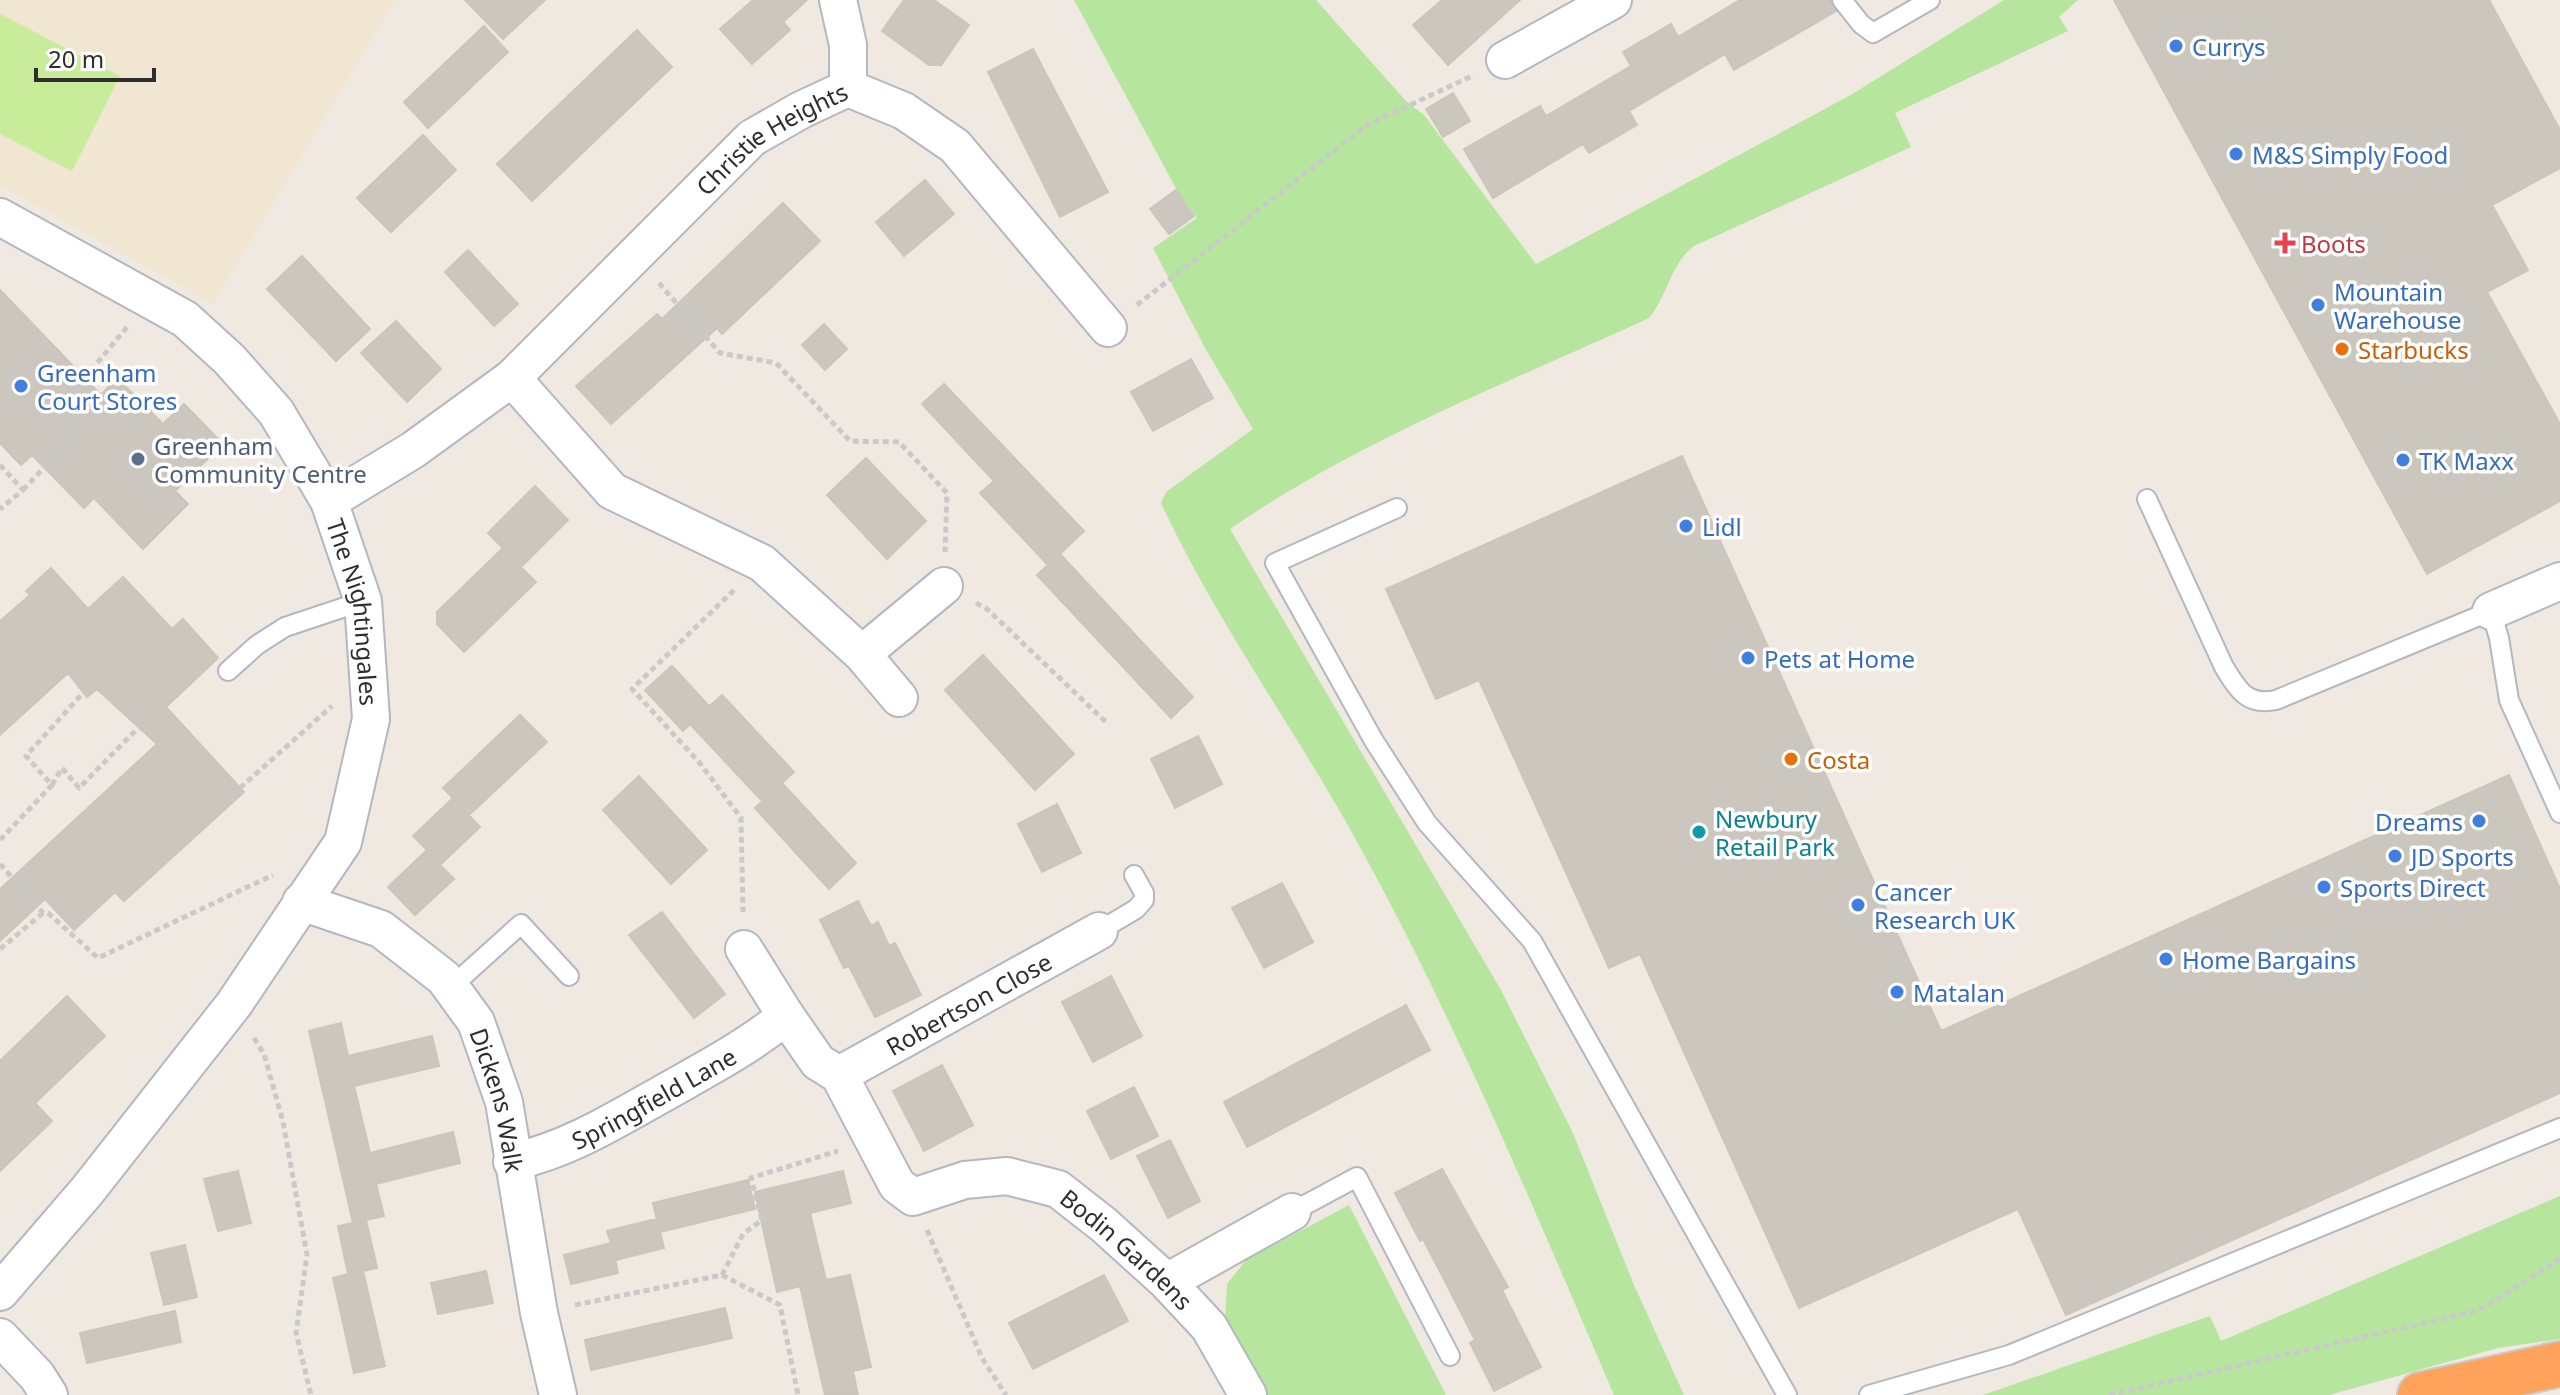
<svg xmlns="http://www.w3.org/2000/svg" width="2560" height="1395" font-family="'Noto Sans',sans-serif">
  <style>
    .education { fill: #f0e6d1 }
    .green { fill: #b6e59e }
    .pitch { fill: #c9ec9a }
    .building { fill: #cbc7bf; stroke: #cbc5ba; stroke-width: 2 }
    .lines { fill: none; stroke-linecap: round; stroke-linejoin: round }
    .lane-casing { stroke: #b4b7c1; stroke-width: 22 }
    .street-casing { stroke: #b4b7c1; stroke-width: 40 }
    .highway-casing { stroke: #c9c9c9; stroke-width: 48 }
    .path { stroke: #c9c9c9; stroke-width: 5; stroke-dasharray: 6 4; stroke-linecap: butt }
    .lane { stroke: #fff; stroke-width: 18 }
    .street { stroke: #fff; stroke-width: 36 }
    .highway { stroke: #ffa35c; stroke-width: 44 }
    .shop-dot { fill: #3f7fe0; stroke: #fff; stroke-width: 3 }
    .health-dot { fill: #e0444e; stroke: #fff; stroke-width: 3 }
    .food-dot { fill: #e8710a; stroke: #fff; stroke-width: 3 }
    .service-dot { fill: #5c6f8a; stroke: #fff; stroke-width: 3 }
    .culture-dot { fill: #0f9aa8; stroke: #fff; stroke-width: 3 }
    .labels { text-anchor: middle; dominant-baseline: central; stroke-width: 7; stroke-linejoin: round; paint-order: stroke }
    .shop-label { font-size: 24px; fill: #366cbe; stroke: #fff; text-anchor: start }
    .street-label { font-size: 24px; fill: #2e2e2e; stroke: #fff }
    .health-label { font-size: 24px; fill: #be3a42; stroke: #fff; text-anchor: start }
    .food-label { font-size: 24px; fill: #c56008; stroke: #fff; text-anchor: start }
    .service-label { font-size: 24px; fill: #4e5e75; stroke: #fff; text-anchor: start }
    .culture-label { font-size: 24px; fill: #0d838f; stroke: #fff; text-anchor: start }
  </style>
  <rect width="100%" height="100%" fill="#efe9e1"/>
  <!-- education -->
  <path class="education" d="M 0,0 L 395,0 L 213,304 L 0,185 Z"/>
  <!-- green -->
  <path class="green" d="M 1074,0 L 1316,0 L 1406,101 L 1424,115 L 1536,264 L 1849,96 L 2004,0 L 2078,0 L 2059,17 L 2068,31 L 1895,113 L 1911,147 L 1694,246 C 1671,263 1668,295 1649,318 C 1508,383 1359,440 1230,529 L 1501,990 L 1573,1133 L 1634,1285 L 1684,1395 L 1614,1395 C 1532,1204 1451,1010 1350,829 C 1288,719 1214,617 1161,503 L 1166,492 L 1253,429 L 1205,348 L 1153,248 L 1197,218 L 1178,192 Z
    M 2560,1196 L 2560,1339 L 2498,1348 L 2329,1395 L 1983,1395 L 2210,1316 L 2221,1341 Z
    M 1349,1205 L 1446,1395 L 1266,1395 L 1225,1318 L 1227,1284 L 1246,1260 Z"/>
  <!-- pitch -->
  <path class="pitch" d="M 0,14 L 120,76 L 72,171 L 0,134 Z"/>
  <!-- building -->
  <path class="building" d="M 465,0 L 545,0 L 503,39 Z
    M 753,0 L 807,0 L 783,22 L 790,30 L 752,64 L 720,29 Z
    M 904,0 L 934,0 L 969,25 L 941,65 L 929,65 L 882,31 Z
    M 1442,0 L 1520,0 L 1448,65 L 1413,25 Z
    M 1740,0 L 1830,0 L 1836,11 L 1734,70 L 1725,54 L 1629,111 L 1637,125 L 1589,153 L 1583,144 L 1493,198 L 1464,149 L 1540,106 L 1546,116 L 1631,66 L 1623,52 L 1671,24 L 1678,37 Z
    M 2114,0 L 2489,0 L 2560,130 L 2560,168 L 2492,205 L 2528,270 L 2487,292 L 2560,424 L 2560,501 L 2427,574 Z
    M 484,26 L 508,52 L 428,128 L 404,102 Z
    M 637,30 L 672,67 L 532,201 L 497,164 Z
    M 1033,49 L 1108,192 L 1060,217 L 988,72 Z
    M 1453,93 L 1470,121 L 1443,137 L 1426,109 Z
    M 423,135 L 456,170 L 391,232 L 357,198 Z
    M 925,180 L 954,214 L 904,256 L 876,222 Z
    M 1176,190 L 1194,216 L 1169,234 L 1150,209 Z
    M 783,203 L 820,241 L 722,334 L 717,328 L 611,424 L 576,386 L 657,314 L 662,319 Z
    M 468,250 L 518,304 L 494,326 L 445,272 Z
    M 302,256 L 370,329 L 336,361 L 267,289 Z
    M 0,290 L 101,395 L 117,378 L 163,424 L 184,404 L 223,444 L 175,491 L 188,504 L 143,549 L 94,498 L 84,508 L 32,455 L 21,465 L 0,443 Z
    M 396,321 L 441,369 L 407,402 L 361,353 Z
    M 824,324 L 847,349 L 825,370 L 802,345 Z
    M 1191,359 L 1213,398 L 1153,431 L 1131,392 Z
    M 944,384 L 1084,531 L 1060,554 L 1193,697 L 1171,718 L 1037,575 L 1048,565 L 980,493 L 994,481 L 922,404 Z
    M 1682,456 L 1941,1031 L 2509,775 L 2560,889 L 2560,1093 L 2066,1315 L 2018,1209 L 1799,1308 L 1640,954 L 1609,968 L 1479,680 L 1436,699 L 1386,589 Z
    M 866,458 L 926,521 L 887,559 L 827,495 Z
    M 535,486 L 568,520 L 521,567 L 488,533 Z
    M 502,549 L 536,582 L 464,652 L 437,624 L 437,612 Z
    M 51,568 L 88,609 L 123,577 L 172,629 L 183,619 L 218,658 L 166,707 L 244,792 L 124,901 L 115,892 L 74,930 L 45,899 L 0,941 L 0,889 L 157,744 L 97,689 L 87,697 L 68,673 L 0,735 L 0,621 L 30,595 L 26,591 Z
    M 983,655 L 1074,754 L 1035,790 L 945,690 Z
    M 672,666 L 709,706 L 683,731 L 645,690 Z
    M 722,695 L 794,772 L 782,783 L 856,863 L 829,889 L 755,808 L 768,796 L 762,801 L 690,724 Z
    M 520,715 L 547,742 L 469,815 L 466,812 L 480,827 L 440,865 L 454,879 L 415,915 L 388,887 L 427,850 L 413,836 L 453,798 L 443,788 Z
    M 1198,736 L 1222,784 L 1175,808 L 1151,759 Z
    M 639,776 L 707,850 L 671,884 L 603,810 Z
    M 1057,804 L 1081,853 L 1042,872 L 1018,824 Z
    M 1282,883 L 1313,942 L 1264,968 L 1232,908 Z
    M 858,901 L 871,926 L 878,922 L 889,946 L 895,943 L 921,995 L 875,1017 L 849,966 L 844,968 L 820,920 Z
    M 662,912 L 725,994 L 694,1018 L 629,935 Z
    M 1111,976 L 1142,1036 L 1093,1062 L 1062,1002 Z
    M 67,996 L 105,1036 L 35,1103 L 52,1121 L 0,1171 L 0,1061 Z
    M 1406,1005 L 1430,1050 L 1247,1147 L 1224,1102 Z
    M 341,1023 L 348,1056 L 432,1036 L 439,1066 L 354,1086 L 370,1153 L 453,1132 L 460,1163 L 376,1184 L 384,1216 L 366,1220 L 377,1268 L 363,1271 L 385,1366 L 354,1373 L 333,1278 L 348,1274 L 338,1226 L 353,1223 L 309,1031 Z
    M 942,1065 L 973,1125 L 924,1151 L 893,1091 Z
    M 1134,1087 L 1158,1136 L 1111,1159 L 1087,1111 Z
    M 1170,1140 L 1200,1201 L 1168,1218 L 1137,1156 Z
    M 1442,1169 L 1508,1287 L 1502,1290 L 1541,1367 L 1494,1391 L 1470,1343 L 1475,1340 L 1448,1287 L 1423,1239 L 1420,1241 L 1395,1193 Z
    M 238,1171 L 251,1223 L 218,1231 L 204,1179 Z
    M 843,1171 L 851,1203 L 810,1213 L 826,1280 L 850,1275 L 871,1367 L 853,1371 L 858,1395 L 825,1395 L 800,1286 L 777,1292 L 755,1192 Z
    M 748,1180 L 755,1209 L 660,1232 L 664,1248 L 616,1260 L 612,1245 L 618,1273 L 571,1284 L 564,1255 L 611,1243 L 607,1231 L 656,1219 L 659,1229 L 653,1203 Z
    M 185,1245 L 197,1297 L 164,1305 L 151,1253 Z
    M 486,1271 L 493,1303 L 438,1314 L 431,1283 Z
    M 1104,1275 L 1128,1321 L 1033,1369 L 1009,1323 Z
    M 725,1308 L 732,1338 L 591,1370 L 585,1340 Z
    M 175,1311 L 181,1342 L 87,1363 L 80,1333 Z"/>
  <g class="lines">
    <defs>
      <path id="lane" d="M 1842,0 L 1861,24 L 1873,33 L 1930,0
        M 2147,499 L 2224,667 C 2238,690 2247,706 2276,700 L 2491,611 L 2499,638 L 2509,700 L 2560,813
        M 1397,508 L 1275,563 L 1374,741 L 1427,823 L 1532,941 L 1787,1395
        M 228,671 L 257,645 L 285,627 L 363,601
        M 1099,931 L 1136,909 L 1144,900 L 1144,893 L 1134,875
        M 451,987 L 521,924 L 569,976
        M 1292,1212 L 1357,1177 L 1450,1356
        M 1869,1395 L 2009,1355 L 2560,1128"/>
      <g id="street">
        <path d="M 838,0 L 848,45 L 848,88"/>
        <path d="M 1505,60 L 1613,0"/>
        <path id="s1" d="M 0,217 L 185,319 L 229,359 L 276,412 L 329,501 L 363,601 L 371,719 L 343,842 L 234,1004 L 87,1191 L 0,1292"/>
        <path d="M 512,378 L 612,491 L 762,563 L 862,654 L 899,698"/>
        <path id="s2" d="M 329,501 L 413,450 L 512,378 L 752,138 L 801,110 L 848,88 L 904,111 L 955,146 L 1108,328"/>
        <path d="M 2491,611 L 2560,581"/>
        <path d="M 862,654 L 944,586"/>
        <path id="s3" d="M 301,902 L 381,929 L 444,978 L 476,1022 L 504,1102 L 539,1313 L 558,1395"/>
        <path d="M 744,949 L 786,1016"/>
        <path id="s4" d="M 839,1075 L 1099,931"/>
        <path id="s5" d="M 512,1162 C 567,1150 614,1121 662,1094 C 706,1069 747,1048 786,1016 L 818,1062 L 839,1075 L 897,1185 L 913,1197 L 965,1180 L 1007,1176 L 1058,1189 L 1104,1225 L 1167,1282 L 1209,1327 L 1248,1395"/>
        <path d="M 1167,1282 L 1292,1212"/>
        <path d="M 0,1337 L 37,1376 L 49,1395"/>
      </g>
      <path id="highway" d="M 2420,1395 L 2560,1364"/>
    </defs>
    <!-- lane casing -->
    <use href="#lane" class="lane-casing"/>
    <!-- street casing -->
    <use href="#street" class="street-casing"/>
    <!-- highway casing -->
    <use href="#highway" class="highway-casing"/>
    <!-- path -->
    <path class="path" d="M 659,283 L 720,353 L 776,363 L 850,441 L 899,442 L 947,493 L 945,552
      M 1137,305 L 1367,125 L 1474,75
      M 0,465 L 23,490 L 0,509
      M 23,490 L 76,433 L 57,411 L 127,327
      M 734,590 L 632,689 L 699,762 L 741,818 L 743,912
      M 976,603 L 987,609 L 1108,724
      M 52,785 L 62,768 L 79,788 L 139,727
      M 240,788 L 332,706
      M 0,840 L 52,785 L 26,756 L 83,693
      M 0,864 L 43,913 L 48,913 L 98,958 L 273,875
      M 0,949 L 43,913
      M 254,1038 L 264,1054 L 283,1122 L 307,1255 L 296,1333 L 311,1395
      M 927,1230 L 982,1358 L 1006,1395
      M 722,1275 L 743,1234 L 762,1220 L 751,1178 L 838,1151
      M 575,1305 L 722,1275 L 780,1305 L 798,1395
      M 2109,1395 L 2468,1313 L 2483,1308 L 2560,1259"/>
    <!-- lane -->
    <use href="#lane" class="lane"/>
    <!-- street -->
    <use href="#street" class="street"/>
    <!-- highway -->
    <use href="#highway" class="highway"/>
  </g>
  <!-- markers -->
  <g class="shop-dot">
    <circle cx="2176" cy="46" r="8"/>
    <circle cx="2236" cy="154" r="8"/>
    <circle cx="2318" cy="305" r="8"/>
    <circle cx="21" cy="386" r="8"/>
    <circle cx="2403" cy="460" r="8"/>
    <circle cx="1686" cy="526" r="8"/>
    <circle cx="1748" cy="658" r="8"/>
    <circle cx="2479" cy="821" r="8"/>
    <circle cx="2395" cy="856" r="8"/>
    <circle cx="2324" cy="887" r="8"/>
    <circle cx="1858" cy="905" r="8"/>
    <circle cx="2166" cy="959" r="8"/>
    <circle cx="1897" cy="992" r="8"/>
  </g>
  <path class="health-dot" d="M2281 231h8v8h8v8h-8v8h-8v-8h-8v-8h8z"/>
  <g class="food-dot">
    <circle cx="2342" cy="349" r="8"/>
    <circle cx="1791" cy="759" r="8"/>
  </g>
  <circle class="service-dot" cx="138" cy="459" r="8"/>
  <circle class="culture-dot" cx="1699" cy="832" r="8"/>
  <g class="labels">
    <!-- shop labels -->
    <g class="shop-label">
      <text x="2192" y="46">Currys</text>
      <text x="2252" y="154">M&amp;S Simply Food</text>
      <text x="2334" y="291">Mountain<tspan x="2334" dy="28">Warehouse</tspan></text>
      <text x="37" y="372">Greenham<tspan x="37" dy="28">Court Stores</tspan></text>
      <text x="2419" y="460">TK Maxx</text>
      <text x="1702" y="526">Lidl</text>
      <text x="1764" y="658">Pets at Home</text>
      <text x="2463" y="821" text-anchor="end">Dreams</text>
      <text x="2411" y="856">JD Sports</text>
      <text x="2340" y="887">Sports Direct</text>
      <text x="1874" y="891">Cancer<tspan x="1874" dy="28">Research UK</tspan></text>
      <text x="2182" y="959">Home Bargains</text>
      <text x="1913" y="992">Matalan</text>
    </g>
    <!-- street labels -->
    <g class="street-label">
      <text stroke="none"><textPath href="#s2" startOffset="576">Christie Heights</textPath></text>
      <text stroke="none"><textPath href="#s1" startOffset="560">The Nightingales</textPath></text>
      <text stroke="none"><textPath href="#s4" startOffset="148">Robertson Close</textPath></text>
      <text stroke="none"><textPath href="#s5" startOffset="156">Springfield Lane</textPath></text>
      <text stroke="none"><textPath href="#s3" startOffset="300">Dickens Walk</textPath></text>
      <text stroke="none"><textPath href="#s5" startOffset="778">Bodin Gardens</textPath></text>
    </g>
    <!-- health labels -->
    <g class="health-label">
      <text x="2301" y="243">Boots</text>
    </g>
    <!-- food labels -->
    <g class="food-label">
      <text x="2358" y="349">Starbucks</text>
      <text x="1807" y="759">Costa</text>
    </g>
    <!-- service labels -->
    <g class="service-label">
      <text x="154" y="445">Greenham<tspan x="154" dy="28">Community Centre</tspan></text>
    </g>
    <!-- culture labels -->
    <g class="culture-label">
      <text x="1715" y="818">Newbury<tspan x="1715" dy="28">Retail Park</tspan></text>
    </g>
  </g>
  <!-- scale -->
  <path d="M36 68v12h118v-12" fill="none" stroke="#2e2e2e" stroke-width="4"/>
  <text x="48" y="68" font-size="24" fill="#2e2e2e" stroke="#ffffff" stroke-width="6" paint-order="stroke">20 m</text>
</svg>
